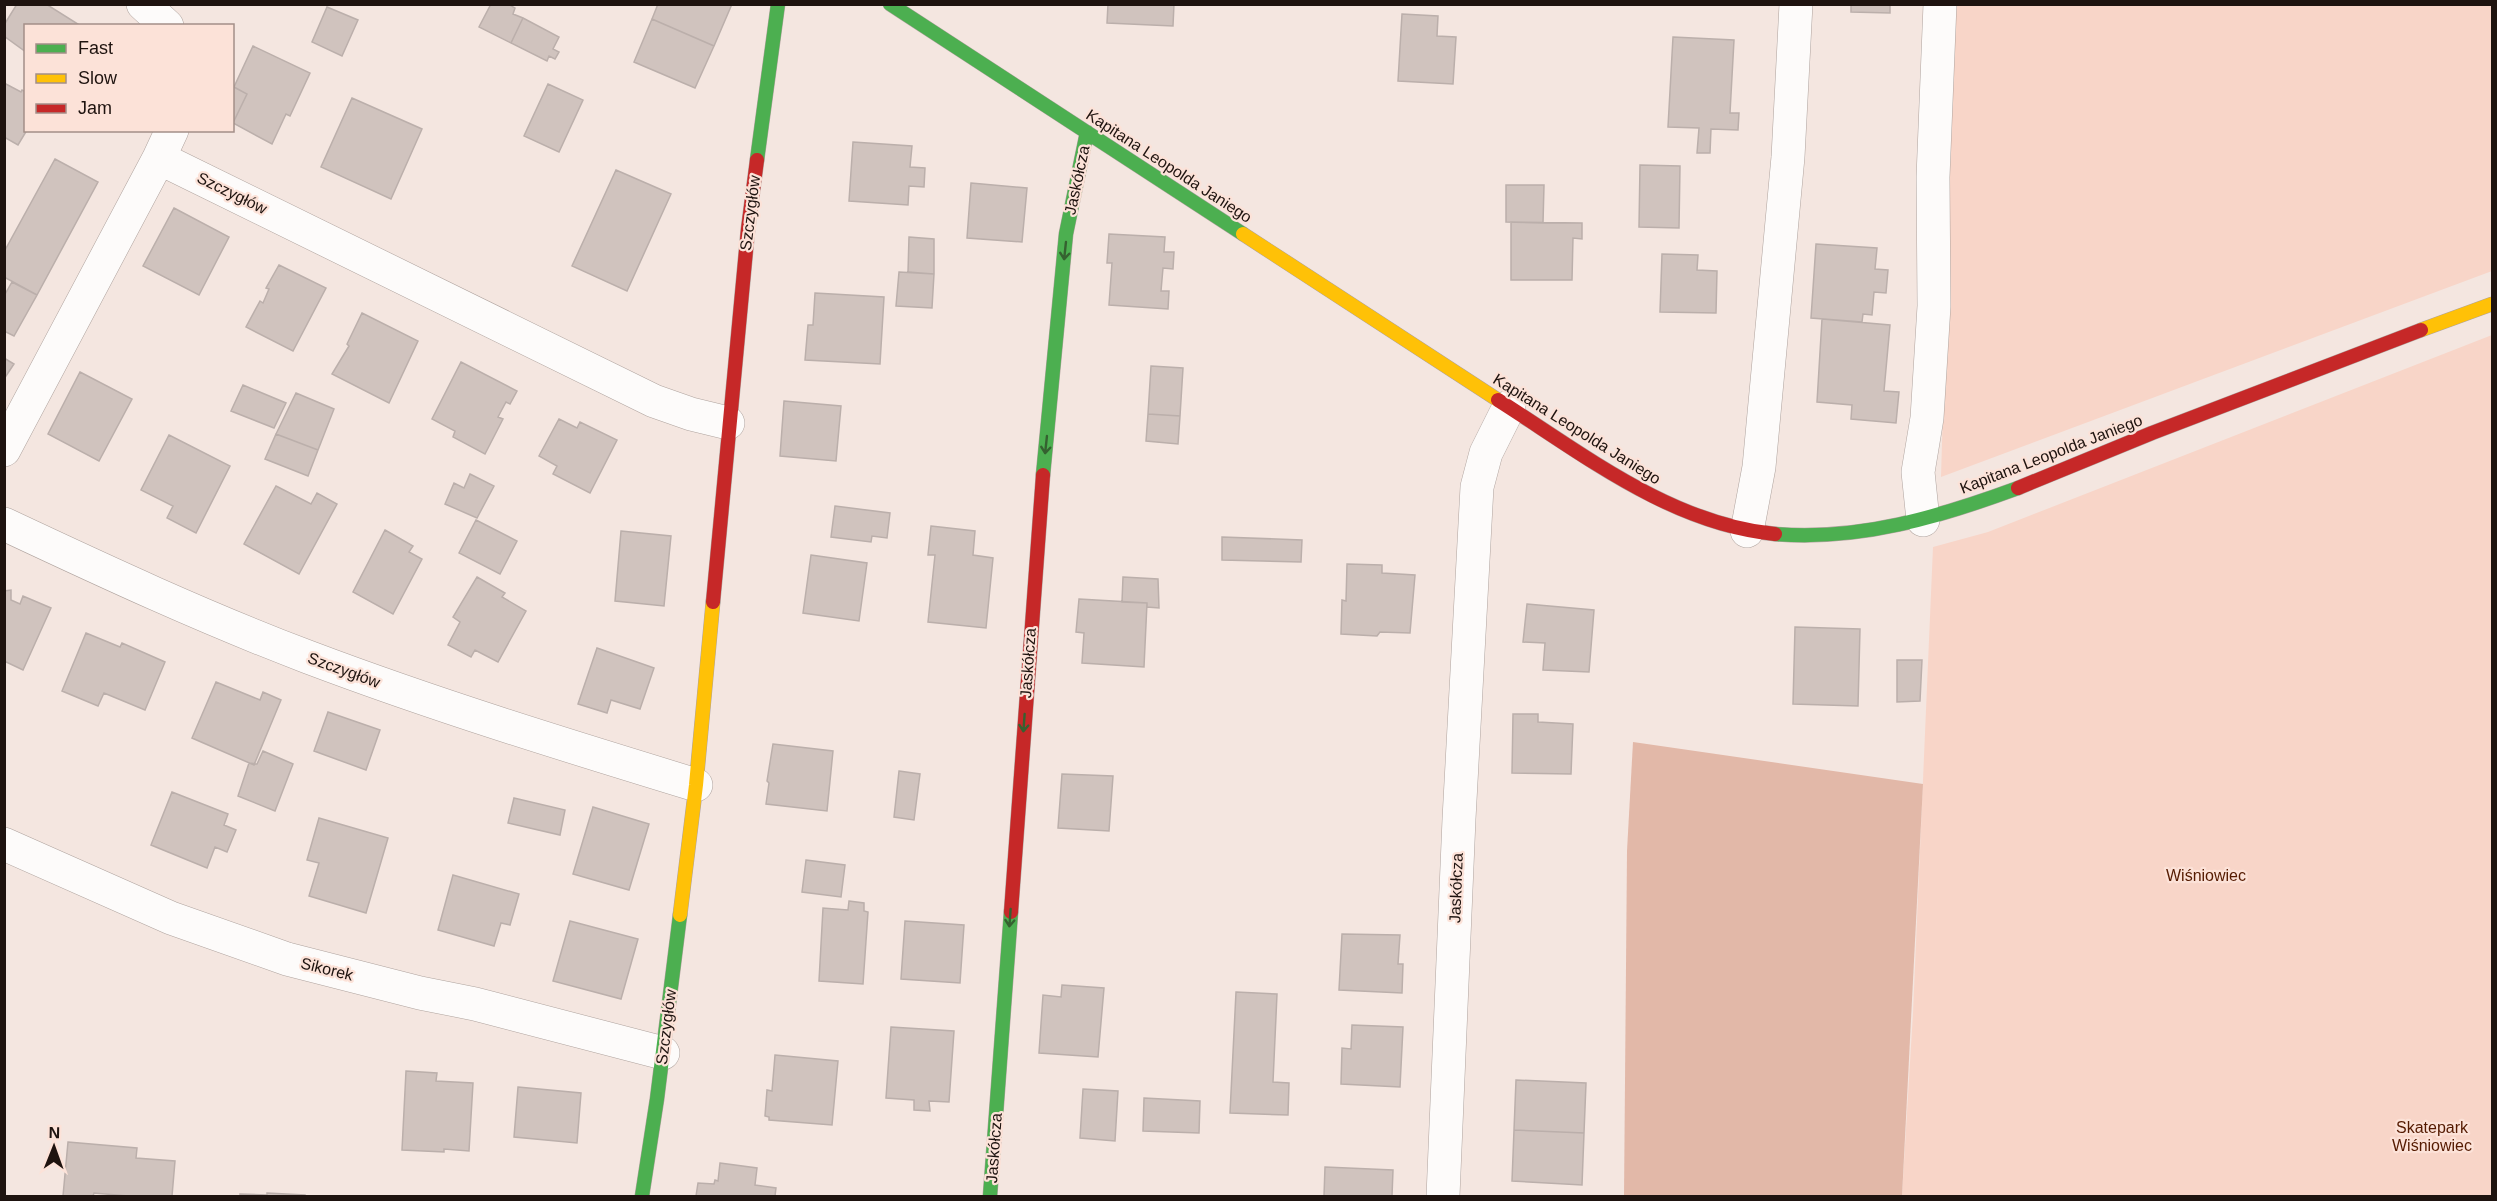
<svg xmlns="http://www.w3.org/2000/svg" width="2497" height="1201" font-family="Arial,sans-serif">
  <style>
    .green { fill: #f8d5c8 }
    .forest { fill: #e2b8a8 }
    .building { fill: #d0c3be; stroke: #bbafab; stroke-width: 1.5 }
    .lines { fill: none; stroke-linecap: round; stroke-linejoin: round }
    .street-casing { stroke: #afa39e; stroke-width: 34 }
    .fast-casing { stroke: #afa39e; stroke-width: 15 }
    .slow-casing { stroke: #afa39e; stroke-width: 15 }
    .jam-casing { stroke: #afa39e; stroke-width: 15 }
    .street { stroke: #fdfbfa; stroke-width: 33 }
    .fast { stroke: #4caf50; stroke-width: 14 }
    .slow { stroke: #ffc107; stroke-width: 14 }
    .jam { stroke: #c62828; stroke-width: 14 }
    .oneway { stroke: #356130 }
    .labels { text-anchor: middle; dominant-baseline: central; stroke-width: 4.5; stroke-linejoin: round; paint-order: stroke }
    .street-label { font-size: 16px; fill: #1e130f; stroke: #fce2d8 }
    .park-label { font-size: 16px; fill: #551a01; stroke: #fce2d8 }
  </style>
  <rect width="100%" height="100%" fill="#f4e6e0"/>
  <!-- green -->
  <path class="green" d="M 1955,5 L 2492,5 L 2492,271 L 1941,477 Z
    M 2492,335 L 2492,1196 L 1902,1196 L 1913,1013 L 1933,547 L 1988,532 Z"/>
  <!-- forest -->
  <path class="forest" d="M 1633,742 L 1923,784 L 1902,1196 L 1624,1196 L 1627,851 Z"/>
  <!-- building -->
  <path class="building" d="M 17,4 L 46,4 L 81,26 L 26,26 L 26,52 L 4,36 L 4,25 Z
    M 491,4 L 508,4 L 515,8 L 513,14 L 523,18 L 511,43 L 479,27 Z
    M 658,4 L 732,4 L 714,46 L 652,19 Z
    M 1108,4 L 1174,4 L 1173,26 L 1107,23 Z
    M 1851,4 L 1890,4 L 1890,13 L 1851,12 Z
    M 327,7 L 358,20 L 342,56 L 312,42 Z
    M 1402,14 L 1438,16 L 1437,36 L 1456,37 L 1453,84 L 1398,81 Z
    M 523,18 L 559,37 L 553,49 L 559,52 L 555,59 L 549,56 L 547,61 L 511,43 Z
    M 652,19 L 714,46 L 695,88 L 634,62 Z
    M 1673,37 L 1734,40 L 1730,113 L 1739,113 L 1738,130 L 1711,129 L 1710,153 L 1697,153 L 1699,128 L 1668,127 Z
    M 253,46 L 310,73 L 290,116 L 286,114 L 272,144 L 233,123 L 247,94 L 234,87 Z
    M 4,83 L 21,92 L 22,90 L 26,92 L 27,130 L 18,145 L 4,137 Z
    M 548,84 L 583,100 L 559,152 L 524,136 Z
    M 232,86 L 247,94 L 232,125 Z
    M 352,98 L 422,129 L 391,199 L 321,167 Z
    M 853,142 L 912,146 L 910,167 L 925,168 L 924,187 L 909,186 L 908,205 L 849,201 Z
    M 55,159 L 98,182 L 37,295 L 4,277 L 4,252 Z
    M 1640,165 L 1680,166 L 1679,228 L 1639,227 Z
    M 616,170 L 671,194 L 627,291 L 572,266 Z
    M 971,183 L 1027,188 L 1022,242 L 967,238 Z
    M 1506,185 L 1544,185 L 1543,223 L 1506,222 Z
    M 174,208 L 229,237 L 199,295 L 143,266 Z
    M 1511,222 L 1582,223 L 1582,239 L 1573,238 L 1572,280 L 1511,280 Z
    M 1109,234 L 1165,237 L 1164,252 L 1174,252 L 1173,269 L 1163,268 L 1161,291 L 1169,291 L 1168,309 L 1109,305 L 1112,263 L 1107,263 Z
    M 909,237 L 934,239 L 934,274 L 908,272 Z
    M 1816,244 L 1877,248 L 1875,269 L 1888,270 L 1886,293 L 1874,292 L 1872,315 L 1863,314 L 1862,322 L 1811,318 Z
    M 1662,254 L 1698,255 L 1697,270 L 1717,271 L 1716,313 L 1660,312 Z
    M 279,265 L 326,288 L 293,351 L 246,327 L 260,301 L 263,303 L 269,289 L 266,288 Z
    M 899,272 L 934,274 L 932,308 L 896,306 Z
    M 12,282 L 37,295 L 14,336 L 4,331 L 4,296 Z
    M 815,293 L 884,297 L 880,364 L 805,360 L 808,325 L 813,325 Z
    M 362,313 L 418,341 L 389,403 L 332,374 L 349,346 L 347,344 Z
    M 1822,319 L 1890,325 L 1884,391 L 1899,392 L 1896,423 L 1851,419 L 1852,405 L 1817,402 Z
    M 4,358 L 14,364 L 4,379 Z
    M 461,362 L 517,391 L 510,404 L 506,402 L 498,417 L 503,419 L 485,454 L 453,437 L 455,431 L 432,419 Z
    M 1151,366 L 1183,368 L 1180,416 L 1148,414 Z
    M 80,372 L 132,399 L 99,461 L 48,434 Z
    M 243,385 L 286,403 L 274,428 L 231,411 Z
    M 296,393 L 334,409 L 318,450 L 276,434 Z
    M 784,401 L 841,406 L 836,461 L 780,456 Z
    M 1148,414 L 1180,416 L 1178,444 L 1146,441 Z
    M 559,419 L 577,428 L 580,422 L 617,440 L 590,493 L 553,474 L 557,466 L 539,456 Z
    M 276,434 L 318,450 L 308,476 L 265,459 Z
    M 169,435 L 230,466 L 196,533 L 167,518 L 173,506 L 141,490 Z
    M 470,474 L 494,486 L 477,518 L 445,504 L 454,483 L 464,488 Z
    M 276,486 L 311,504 L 317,493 L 337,504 L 299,574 L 244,544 Z
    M 835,506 L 890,513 L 887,538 L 872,536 L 871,542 L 831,537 Z
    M 476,520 L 517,541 L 500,574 L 459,553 Z
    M 931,526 L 975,531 L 973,555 L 993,558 L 986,628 L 928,622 L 935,555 L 928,555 Z
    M 385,530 L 413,546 L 409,552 L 422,559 L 393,614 L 353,592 Z
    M 621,531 L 671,536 L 664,606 L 615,601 Z
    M 1222,537 L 1302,540 L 1301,562 L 1222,560 Z
    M 811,555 L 867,563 L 859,621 L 803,613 Z
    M 1347,564 L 1382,565 L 1382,573 L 1415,575 L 1410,633 L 1380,632 L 1377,636 L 1341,634 L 1342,600 L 1346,601 Z
    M 477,577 L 505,593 L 502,597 L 526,611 L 498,662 L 475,650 L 471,657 L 448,645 L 460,622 L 453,617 Z
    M 1123,577 L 1158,579 L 1159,608 L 1147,607 L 1147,603 L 1122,602 Z
    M 11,590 L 11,600 L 20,604 L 23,596 L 51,608 L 23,670 L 4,661 L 4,591 Z
    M 1079,599 L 1147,603 L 1144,667 L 1082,663 L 1084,633 L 1076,632 Z
    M 1527,604 L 1594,610 L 1589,672 L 1543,670 L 1545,643 L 1523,642 Z
    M 1795,627 L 1860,629 L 1858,706 L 1793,704 Z
    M 86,633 L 120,647 L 122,643 L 165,662 L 145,710 L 104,693 L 98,706 L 62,691 Z
    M 597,648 L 654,668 L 640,709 L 611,700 L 607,713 L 578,704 Z
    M 1897,660 L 1922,660 L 1920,701 L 1897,702 Z
    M 216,682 L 260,700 L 263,692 L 281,700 L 254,765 L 192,738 Z
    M 328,712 L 380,730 L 366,770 L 314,751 Z
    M 1513,714 L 1538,714 L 1538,722 L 1573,724 L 1571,774 L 1512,773 Z
    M 773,744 L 833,751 L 827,811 L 766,804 L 769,783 L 767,781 Z
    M 263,751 L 293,764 L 275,811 L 238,796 L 249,763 L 257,764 Z
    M 899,771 L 920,774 L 914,820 L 894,817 Z
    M 1062,774 L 1113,776 L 1109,831 L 1058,828 Z
    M 172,792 L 228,814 L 224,825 L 236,830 L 227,852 L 215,847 L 207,868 L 151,845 Z
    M 514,798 L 565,810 L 560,835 L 508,823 Z
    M 593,807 L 649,824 L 629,890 L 573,874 Z
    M 319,818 L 388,838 L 366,913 L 309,896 L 319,863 L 307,860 Z
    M 806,860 L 845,865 L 841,897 L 802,892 Z
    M 453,875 L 519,894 L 510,925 L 501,923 L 494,946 L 438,930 Z
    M 849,901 L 864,903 L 864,911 L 868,912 L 863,984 L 819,981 L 823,908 L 848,910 Z
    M 570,921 L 638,939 L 621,999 L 553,981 Z
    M 905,921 L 964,925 L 960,983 L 901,979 Z
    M 1342,934 L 1400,935 L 1398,964 L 1403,964 L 1402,993 L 1339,990 Z
    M 1062,985 L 1104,988 L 1098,1057 L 1039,1053 L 1043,995 L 1061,997 Z
    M 1236,992 L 1277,994 L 1273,1082 L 1289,1083 L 1288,1115 L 1230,1113 Z
    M 1352,1025 L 1403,1027 L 1400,1087 L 1341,1084 L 1342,1048 L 1351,1049 Z
    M 891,1027 L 954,1031 L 949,1102 L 929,1101 L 930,1111 L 914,1110 L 914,1100 L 886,1098 Z
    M 775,1055 L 838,1061 L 832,1125 L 769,1120 L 769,1117 L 765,1116 L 767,1090 L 772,1091 Z
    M 406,1071 L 437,1073 L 436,1081 L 473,1083 L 469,1151 L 444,1149 L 444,1152 L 402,1150 Z
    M 1516,1080 L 1586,1083 L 1584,1133 L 1514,1130 Z
    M 518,1087 L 581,1093 L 577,1143 L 514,1137 Z
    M 1083,1089 L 1118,1091 L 1115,1141 L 1080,1138 Z
    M 1144,1098 L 1200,1101 L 1199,1133 L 1143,1131 Z
    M 1514,1130 L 1584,1133 L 1582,1185 L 1512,1181 Z
    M 68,1142 L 137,1148 L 136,1158 L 175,1161 L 172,1196 L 128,1196 L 94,1193 L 93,1196 L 63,1196 Z
    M 720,1163 L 757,1168 L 755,1185 L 776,1188 L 775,1196 L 696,1196 L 698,1183 L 714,1184 L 715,1180 L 718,1181 Z
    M 1325,1167 L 1393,1170 L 1392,1196 L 1324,1196 Z
    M 267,1193 L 305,1195 L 305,1196 L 240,1196 L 240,1194 L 267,1195 Z"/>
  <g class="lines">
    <defs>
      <path id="street" d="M 143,4 L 167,26
        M 172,130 L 159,158 L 654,401 L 691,414 L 728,423
        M 4,450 L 159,158
        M 1923,520 L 1918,472 L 1927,418 L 1934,306 L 1933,177 L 1940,4
        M 4,524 C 104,571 205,618 308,657 C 435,705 565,745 696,785
        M 1747,531 L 1759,467 L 1788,157 L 1796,4
        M 4,844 L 171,918 L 287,959 L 420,993 L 475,1004 L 663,1053
        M 1443,1196 L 1459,819 L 1477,487 L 1486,453 L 1509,407"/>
      <path id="fast" d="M 890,4 L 1243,234
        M 757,160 L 778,4
        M 1043,475 L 1066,234 L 1087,132
        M 1775,534 C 1860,541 1939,517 2018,488
        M 642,1196 L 657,1099 L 680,915
        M 990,1196 L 1011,912"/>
      <path id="slow" d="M 1243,234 L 1498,400
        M 2421,330 L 2492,304
        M 680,915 L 696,785 L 713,602"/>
      <path id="jam" d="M 1498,400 C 1583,454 1671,524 1775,534
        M 2018,488 L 2152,433 L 2421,330
        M 713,602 L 748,229 L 757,160
        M 1011,912 L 1043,475"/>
    </defs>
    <!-- street casing -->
    <use href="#street" class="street-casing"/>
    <!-- fast casing -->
    <use href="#fast" class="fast-casing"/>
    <!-- slow casing -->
    <use href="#slow" class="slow-casing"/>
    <!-- jam casing -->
    <use href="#jam" class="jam-casing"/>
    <!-- street -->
    <use href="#street" class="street"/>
    <!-- fast -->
    <use href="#fast" class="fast"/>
    <!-- slow -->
    <use href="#slow" class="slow"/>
    <!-- jam -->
    <use href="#jam" class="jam"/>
  </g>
  <!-- one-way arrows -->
  <defs><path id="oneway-shaft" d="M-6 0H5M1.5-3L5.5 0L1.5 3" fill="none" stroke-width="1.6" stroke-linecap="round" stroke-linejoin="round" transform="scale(1.5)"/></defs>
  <g class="oneway">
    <use href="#oneway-shaft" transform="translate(1065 251) rotate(96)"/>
    <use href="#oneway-shaft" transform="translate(1046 445) rotate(96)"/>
    <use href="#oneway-shaft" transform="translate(1024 723) rotate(94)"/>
    <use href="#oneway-shaft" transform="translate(1010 918) rotate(94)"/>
  </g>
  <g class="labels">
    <!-- street labels -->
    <g class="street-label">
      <text transform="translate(1169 166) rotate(33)">Kapitana Leopolda Janiego</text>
      <text transform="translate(1077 180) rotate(-78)">Jaskółcza</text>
      <text transform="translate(232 193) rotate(26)">Szczygłów</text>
      <text transform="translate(750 213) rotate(-83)">Szczygłów</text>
      <text transform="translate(1577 429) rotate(32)">Kapitana Leopolda Janiego</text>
      <text transform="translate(2051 454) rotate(-21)">Kapitana Leopolda Janiego</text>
      <text transform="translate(1028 663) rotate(-86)">Jaskółcza</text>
      <text transform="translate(344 670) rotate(20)">Szczygłów</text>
      <text transform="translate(1456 888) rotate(-88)">Jaskółcza</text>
      <text transform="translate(327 969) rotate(14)">Sikorek</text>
      <text transform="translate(666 1027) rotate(-83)">Szczygłów</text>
      <text transform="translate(994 1148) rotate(-86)">Jaskółcza</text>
    </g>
    <!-- park labels -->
    <g class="park-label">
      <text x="2206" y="875">Wiśniowiec</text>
      <text x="2432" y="1127">Skatepark<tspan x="2432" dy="18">Wiśniowiec</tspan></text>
    </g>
  </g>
  <!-- border -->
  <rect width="2497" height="1201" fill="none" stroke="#1e130f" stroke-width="12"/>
  <!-- legend -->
  <rect x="24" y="24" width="210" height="108" fill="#fce2d8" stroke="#a38f88" stroke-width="1.5"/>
  <rect x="36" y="44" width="30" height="9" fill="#4caf50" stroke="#a38f88" stroke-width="1.5"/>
  <text x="78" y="54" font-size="18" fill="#1e130f">Fast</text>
  <rect x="36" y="74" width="30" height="9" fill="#ffc107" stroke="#a38f88" stroke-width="1.5"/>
  <text x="78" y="84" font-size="18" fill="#1e130f">Slow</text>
  <rect x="36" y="104" width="30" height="9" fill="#c62828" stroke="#a38f88" stroke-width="1.5"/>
  <text x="78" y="114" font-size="18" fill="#1e130f">Jam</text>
  <!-- north arrow -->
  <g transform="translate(54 1147) rotate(1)" stroke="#fce2d8" stroke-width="4.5" paint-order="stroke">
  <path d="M0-4.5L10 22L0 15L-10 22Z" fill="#1e130f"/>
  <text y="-9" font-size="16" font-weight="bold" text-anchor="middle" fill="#1e130f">N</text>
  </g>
</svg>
